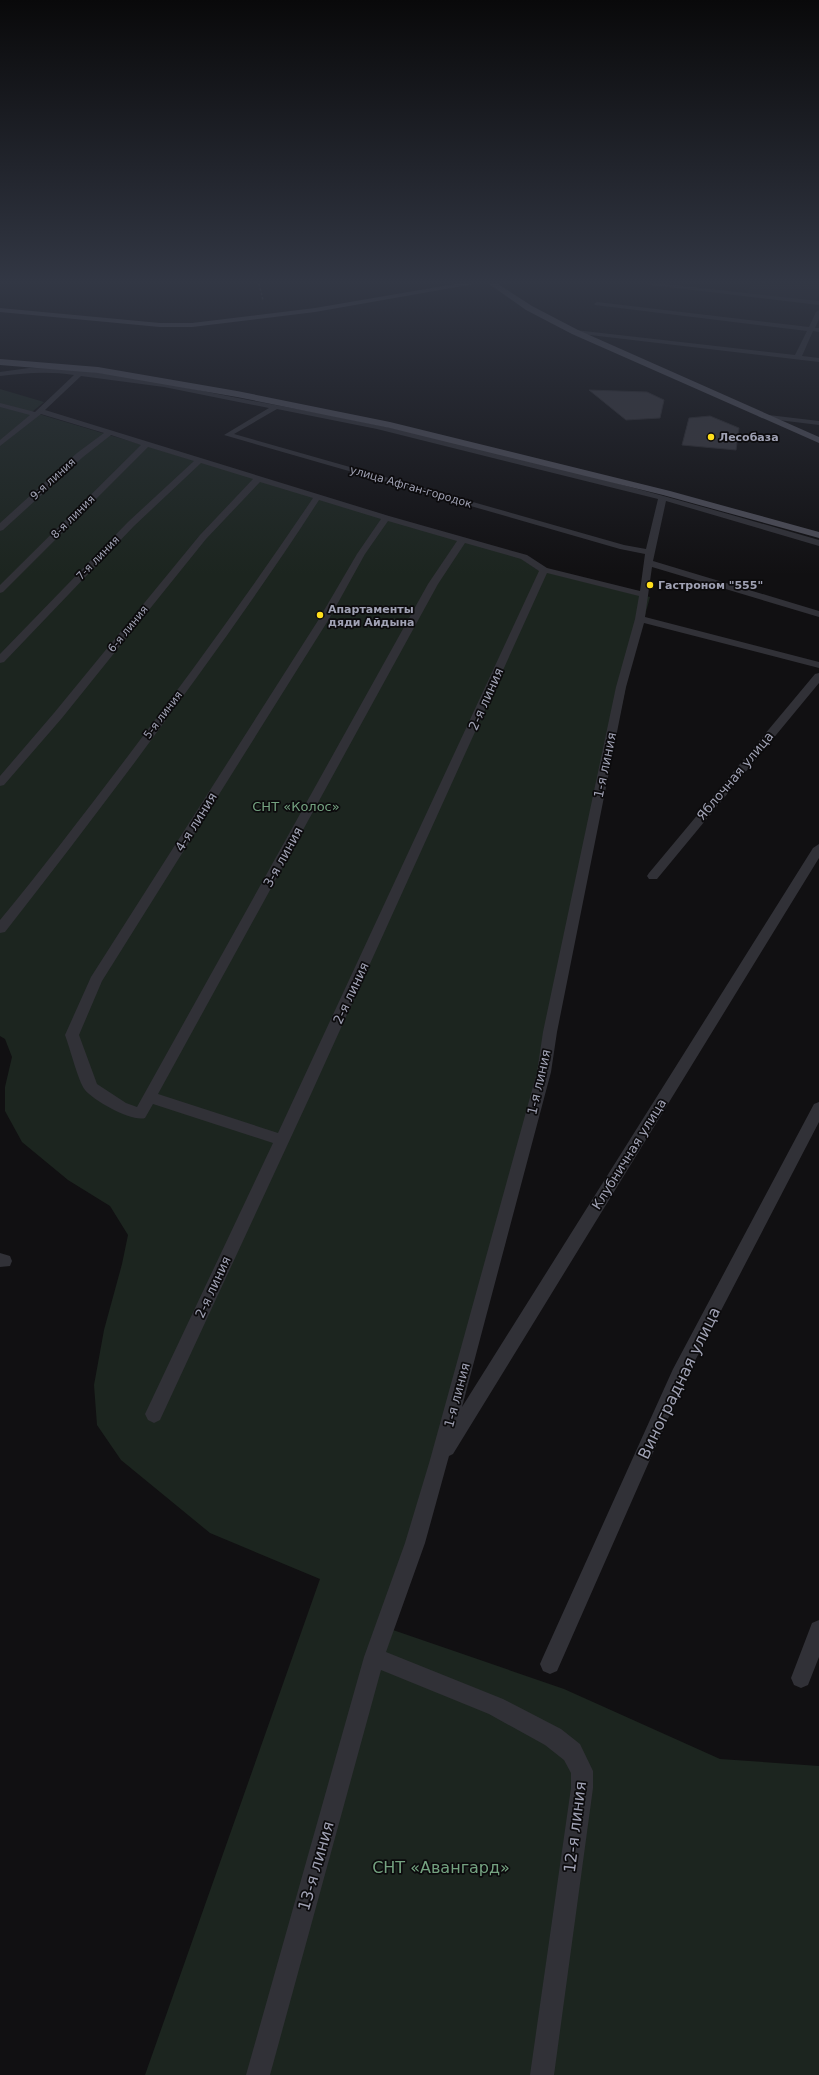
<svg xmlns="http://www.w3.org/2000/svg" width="819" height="2075" font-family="'DejaVu Sans',sans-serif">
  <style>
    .built { fill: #1c1c1f }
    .green { fill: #1c251f }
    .building { fill: #38373d; stroke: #2b2a2e }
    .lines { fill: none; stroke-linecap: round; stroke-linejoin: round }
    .minor { fill: #313137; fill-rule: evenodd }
    .major { fill: #4d4d57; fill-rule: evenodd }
    .rail { stroke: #484851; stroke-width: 1.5; stroke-dasharray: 2.5 2; stroke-linecap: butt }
    .poi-dot { fill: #ffde1b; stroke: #0c0b0d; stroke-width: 1.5 }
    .labels { text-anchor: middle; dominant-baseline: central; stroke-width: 3.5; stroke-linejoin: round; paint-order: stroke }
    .far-poi-label { font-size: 11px; font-weight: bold; fill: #a0a2b4; stroke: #0c0b0d; text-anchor: start }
    .far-street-label { font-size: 11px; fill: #a0a2b4; stroke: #0c0b0d }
    .street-label { font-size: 13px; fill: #a0a2b4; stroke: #0c0b0d }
    .park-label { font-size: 13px; fill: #74a280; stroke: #0c0b0d }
    .near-street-label { font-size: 16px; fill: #a0a2b4; stroke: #0c0b0d }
    .near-park-label { font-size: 16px; fill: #74a280; stroke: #0c0b0d }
  </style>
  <rect width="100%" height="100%" fill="#111012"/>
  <!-- built -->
  <path class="built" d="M 752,284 L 819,284 L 819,294 L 816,301 L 747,293 Z"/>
  <!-- green -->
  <path class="green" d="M 0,389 L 44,402 L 32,412 L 519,557 L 538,570 L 650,597 L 628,677 L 505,1244 L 393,1630 L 564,1689 L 720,1759 L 819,1766 L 819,2075 L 145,2075 L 320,1579 L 210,1533 L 121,1460 L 97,1425 L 94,1385 L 104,1330 L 122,1264 L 128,1235 L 110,1206 L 68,1180 L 22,1142 L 5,1111 L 5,1087 L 12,1057 L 5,1039 L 0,1036 Z"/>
  <!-- building -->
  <path class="building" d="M 589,390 L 647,392 L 664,400 L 660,418 L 626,420 Z
    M 710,416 L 739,428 L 736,450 L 682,445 L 689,418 Z"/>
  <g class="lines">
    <!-- minor -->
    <path class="minor" d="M 643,284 L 665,284 L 819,301 L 819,305 Z
      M 597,302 L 809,327 L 816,312 L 819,310 L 819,319 L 815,328 L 819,328 L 819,332 L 813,331 L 802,356 L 819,358 L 819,362 L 573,333 L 572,332 L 575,330 L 795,355 L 807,331 L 595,305 L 594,304 Z
      M 29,368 C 110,368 191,390 270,404 C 455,437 639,488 819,540 L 819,546 L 666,501 L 653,561 L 819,611 L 819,617 L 652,567 L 645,617 L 819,662 L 819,668 L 644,623 L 626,687 L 557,1032 L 551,1072 L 462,1407 L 813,848 L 819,844 L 819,858 L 453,1454 L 449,1456 L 425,1543 L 386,1652 L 503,1699 L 561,1729 L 580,1744 L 593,1771 L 593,1788 L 554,2075 L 530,2075 L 571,1788 L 571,1773 L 564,1760 L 545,1745 L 489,1714 L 381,1670 L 270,2075 L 246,2075 L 364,1657 L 405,1543 L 430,1460 L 537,1072 L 543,1032 L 616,687 L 635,619 L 639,596 L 547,573 L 311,1094 L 160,1420 L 154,1423 L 148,1420 L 145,1414 L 273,1143 L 153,1104 L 145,1118 C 132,1122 94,1101 85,1090 C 78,1081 70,1048 65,1035 L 91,977 L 319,619 L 357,554 L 381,519 L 319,500 C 261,590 198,676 135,762 C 92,819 49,876 5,932 L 0,933 L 0,920 C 44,867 86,811 128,756 C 192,671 254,586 313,498 L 260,482 L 206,539 L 62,718 L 4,785 L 0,786 L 0,776 L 54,713 L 200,535 L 253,479 L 201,463 L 134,526 L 4,662 L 0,663 L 0,654 L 128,522 L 194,461 L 148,447 L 3,592 L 0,593 L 0,585 L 141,445 L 111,435 L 83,457 L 3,530 L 0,531 L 0,523 L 77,453 L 104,433 L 41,414 L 0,446 L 0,440 L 30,415 L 0,407 L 0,403 L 35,412 L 74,375 C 49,371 25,373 0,376 L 0,372 ZM 81,376 L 164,387 L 269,408 L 224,435 L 620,549 L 645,554 L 640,591 L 547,568 L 527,555 L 389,516 L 45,410 ZM 277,409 L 377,429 L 658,499 L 646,549 L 624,545 L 234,434 ZM 388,521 L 457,541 L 428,584 L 137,1107 L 126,1103 L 97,1084 L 79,1035 L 102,981 L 329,619 L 365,554 ZM 465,543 L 521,559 L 539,571 L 278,1133 L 158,1094 L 438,584 Z
      M 759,414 L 819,421 L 819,425 L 762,418 L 758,416 Z
      M 819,673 L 819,683 L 657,879 L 649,879 L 647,876 L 649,873 L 815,674 Z
      M 819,1102 L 819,1122 L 685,1380 L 557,1671 L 550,1674 L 543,1671 L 540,1664 L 543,1657 L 673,1369 L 814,1104 Z
      M 0,1253 L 10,1256 L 12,1261 L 10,1266 L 0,1267 Z
      M 819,1620 L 819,1657 L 808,1685 L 801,1688 L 794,1685 L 791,1678 L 812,1623 Z"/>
    <!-- major -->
    <path class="major" d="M 455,284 L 474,284 L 315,312 L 192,327 L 160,327 L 0,312 L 0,308 L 160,323 L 192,323 L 315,308 Z
      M 489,284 L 498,284 L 532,306 L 578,330 L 819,437 L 819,443 L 572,334 L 526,310 Z
      M 0,359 L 98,367 L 237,391 L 390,422 L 670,491 L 819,532 L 819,538 L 663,495 L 390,428 L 237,397 L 98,373 L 0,365 Z"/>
    <!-- rail -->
    <path class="rail" d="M 259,284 L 263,300"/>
  </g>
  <!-- sky -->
  <linearGradient id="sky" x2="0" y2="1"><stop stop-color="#09090a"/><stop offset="0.49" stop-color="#323744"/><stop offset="1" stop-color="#323744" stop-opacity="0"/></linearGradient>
  <rect width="819" height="575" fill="url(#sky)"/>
  <!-- markers -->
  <g class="poi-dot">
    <circle cx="711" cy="437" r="4"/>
    <circle cx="650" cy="585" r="4"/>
    <circle cx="320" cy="615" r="4"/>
  </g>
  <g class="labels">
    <!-- far-poi labels -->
    <g class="far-poi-label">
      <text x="719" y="437">Лесобаза</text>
      <text x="658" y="585">Гастроном "555"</text>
      <text x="328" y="609">Апартаменты<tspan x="328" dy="13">дяди Айдына</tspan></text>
    </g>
    <!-- far-street labels -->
    <g class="far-street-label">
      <text transform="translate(53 479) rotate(-42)">9-я линия</text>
      <text transform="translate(411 487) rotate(16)">улица Афган-городок</text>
      <text transform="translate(73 517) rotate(-45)">8-я линия</text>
      <text transform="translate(98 558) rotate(-46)">7-я линия</text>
      <text transform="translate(128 629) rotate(-51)">6-я линия</text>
      <text transform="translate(163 715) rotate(-53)">5-я линия</text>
    </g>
    <!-- street labels -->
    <g class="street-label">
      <text transform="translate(486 699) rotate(-66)">2-я линия</text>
      <text transform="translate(605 765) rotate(-78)">1-я линия</text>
      <text transform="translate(735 776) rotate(-50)">Яблочная улица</text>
      <text transform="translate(196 822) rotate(-58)">4-я линия</text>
      <text transform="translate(283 857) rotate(-61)">3-я линия</text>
      <text transform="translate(351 993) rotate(-65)">2-я линия</text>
      <text transform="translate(539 1082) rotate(-77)">1-я линия</text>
      <text transform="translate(629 1154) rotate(-58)">Клубничная улица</text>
      <text transform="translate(213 1287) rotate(-65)">2-я линия</text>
      <text transform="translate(457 1395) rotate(-75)">1-я линия</text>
    </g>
    <!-- park labels -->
    <g class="park-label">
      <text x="296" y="806">СНТ «Колос»</text>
    </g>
    <!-- near-street labels -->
    <g class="near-street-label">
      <text transform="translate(679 1383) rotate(-64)">Виноградная улица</text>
      <text transform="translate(575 1827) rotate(-83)">12-я линия</text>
      <text transform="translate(316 1866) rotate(-74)">13-я линия</text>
    </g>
    <!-- near-park labels -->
    <g class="near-park-label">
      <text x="441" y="1867">СНТ «Авангард»</text>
    </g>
  </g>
</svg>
